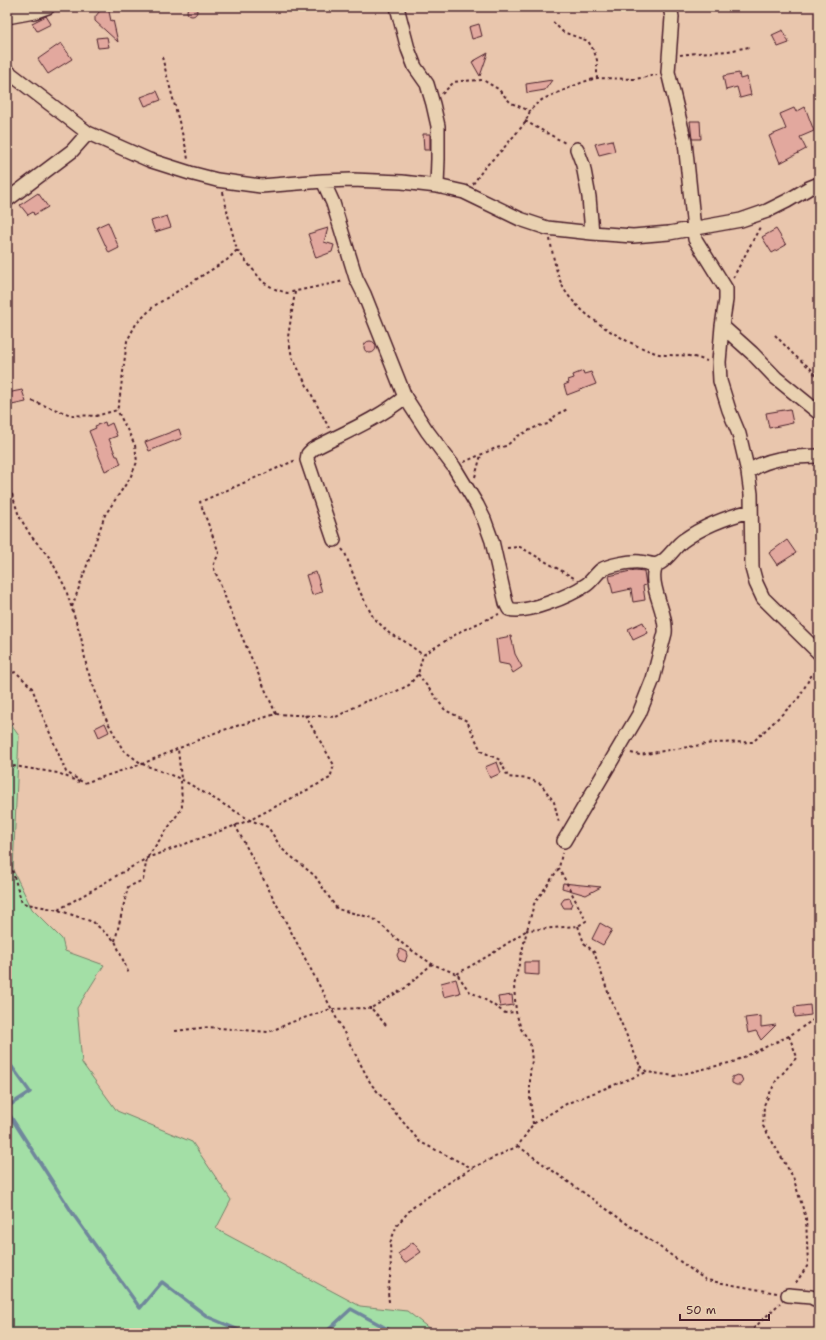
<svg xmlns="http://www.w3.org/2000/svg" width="826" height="1340" font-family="'Shantell Sans',sans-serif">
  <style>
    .green { fill: #a3dfa6; stroke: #767f68 }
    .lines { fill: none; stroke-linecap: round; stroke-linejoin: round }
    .stream { stroke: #6f879c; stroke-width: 3.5 }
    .building { fill: #e2a89e; stroke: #4a1f2b }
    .street-casing { stroke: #4a1f2b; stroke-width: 16 }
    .path { stroke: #4a1f2b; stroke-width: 2; stroke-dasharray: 3 3; stroke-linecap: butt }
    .street { stroke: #e9d1b1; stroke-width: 13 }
  </style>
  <rect width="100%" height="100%" fill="#e9c6ad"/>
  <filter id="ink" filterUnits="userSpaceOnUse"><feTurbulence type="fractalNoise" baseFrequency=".025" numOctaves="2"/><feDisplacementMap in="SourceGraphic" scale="8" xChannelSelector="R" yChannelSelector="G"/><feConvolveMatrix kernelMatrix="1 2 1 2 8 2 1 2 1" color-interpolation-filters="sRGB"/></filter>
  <g filter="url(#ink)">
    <!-- green -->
    <path class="green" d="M 7,719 L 19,736 L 13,870 L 32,909 L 62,939 L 65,951 L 104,965 L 77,1008 L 82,1063 L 117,1111 L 192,1142 L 231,1200 L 216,1229 L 360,1306 L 407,1311 L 435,1333 L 7,1333 Z"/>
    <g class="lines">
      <!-- stream -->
      <path class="stream" d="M 7,1060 L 30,1092 L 7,1107
        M 7,1111 L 75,1217 L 140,1308 L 162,1282 L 208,1317 L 246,1333
        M 325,1333 L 351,1309 L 395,1333"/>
    </g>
    <!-- building -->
    <path class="building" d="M187 11a5 5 0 1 1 10 0a5 5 0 1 1-10 0Z
      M 103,7 L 108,7 L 111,21 L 113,20 L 118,42 L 95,21 L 95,17 Z
      M 46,16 L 51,24 L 37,31 L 32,23 Z
      M 479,24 L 482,36 L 472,39 L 469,27 Z
      M 783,30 L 789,43 L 778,47 L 772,35 Z
      M 107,37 L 109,47 L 98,48 L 96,38 Z
      M 61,43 L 72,59 L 48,74 L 38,59 Z
      M 488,53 L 480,76 L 472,62 Z
      M 739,73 L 740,79 L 747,77 L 751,95 L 740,98 L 737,87 L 726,90 L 723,76 Z
      M 552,80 L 545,90 L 527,93 L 526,84 Z
      M 157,91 L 161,100 L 145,106 L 141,97 Z
      M 805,107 L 814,131 L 800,137 L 806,149 L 780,163 L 769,136 L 786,129 L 780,114 L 794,108 L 796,112 Z
      M 690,121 L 700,121 L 701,139 L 692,139 Z
      M 423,134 L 430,134 L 430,150 L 424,150 Z
      M 612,140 L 615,151 L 599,155 L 595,144 Z
      M 38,193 L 48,207 L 34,215 L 33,212 L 28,215 L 20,205 Z
      M 167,216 L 171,227 L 155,232 L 151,221 Z
      M 108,222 L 119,248 L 109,253 L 97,227 Z
      M 328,228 L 324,242 L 334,245 L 332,252 L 316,258 L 308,234 Z
      M 776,229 L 786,245 L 772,253 L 762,237 Z
      M364 347a6 6 0 1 1 12 0a6 6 0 1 1-12 0Z
      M 583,371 L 584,374 L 591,372 L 596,384 L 567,395 L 564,385 L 569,383 L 568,380 L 574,378 L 573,375 Z
      M 22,390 L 26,402 L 7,406 L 7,393 Z
      M 790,409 L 793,423 L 769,428 L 766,413 Z
      M 105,422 L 106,426 L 112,423 L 117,436 L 109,439 L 116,456 L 118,456 L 121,464 L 105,471 L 89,431 L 96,428 L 95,426 Z
      M 179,429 L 182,438 L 149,451 L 145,442 Z
      M 787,540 L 796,553 L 777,565 L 769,553 Z
      M 635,570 L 644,571 L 646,585 L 643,586 L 645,600 L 633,602 L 631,589 L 613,593 L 609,576 Z
      M 316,572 L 322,592 L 312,595 L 306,575 Z
      M 643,622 L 648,633 L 633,640 L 628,629 Z
      M 511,636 L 515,654 L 522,667 L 513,673 L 509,665 L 499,663 L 496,639 Z
      M 105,723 L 109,732 L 99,737 L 95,728 Z
      M 497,762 L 501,773 L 490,778 L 485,767 Z
      M 563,883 L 601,887 L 586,895 L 562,888 Z
      M 570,898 L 572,903 L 570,908 L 564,908 L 561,903 L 564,899 Z
      M 600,923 L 612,930 L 603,945 L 592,939 Z
      M 400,949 L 406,952 L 407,956 L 405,962 L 399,960 L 397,955 Z
      M 524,962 L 539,962 L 539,975 L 524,974 Z
      M 456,979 L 460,993 L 444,997 L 441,983 Z
      M 512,995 L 513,1005 L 500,1007 L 498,997 Z
      M 810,1005 L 811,1015 L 795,1017 L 794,1007 Z
      M 761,1016 L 761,1027 L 776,1025 L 761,1040 L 756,1031 L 748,1033 L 745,1018 Z
      M 737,1075 L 741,1076 L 743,1081 L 740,1085 L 736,1085 L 732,1083 L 732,1077 Z
      M 413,1242 L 421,1252 L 405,1263 L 398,1254 Z"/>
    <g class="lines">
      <defs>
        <path id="street" d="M 397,7 L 408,49 L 415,67 L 427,84 L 433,104 L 438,126 L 438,159 L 437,186
          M 670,7 L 672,17 L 668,72 L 685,142 L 695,239 L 726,289 L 726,300 L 722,326 L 719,362 L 720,381 L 729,410 L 739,434 L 748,472 L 751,494 L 752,568 L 756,583 L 763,598 L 819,653
          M 7,17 L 34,12 L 48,7
          M 7,71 L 88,133 L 149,160 L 190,173 L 217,180 L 261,186 L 323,181 L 352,180 L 402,182 L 437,186 L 464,192 L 520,219 L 547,228 L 592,233 L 633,236 L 669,233 L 741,220 L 767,211 L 787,201 L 809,188 L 819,184
          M 577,149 L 583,165 L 589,197 L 592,233
          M 323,181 L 333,203 L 356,278 L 364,294 L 405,397 L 427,431 L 454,467 L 477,505 L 484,519 L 492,541 L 506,603 L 509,609 C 526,615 571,595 586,585 C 592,581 596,574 601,570 C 609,565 631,561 640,562 C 647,562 653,567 660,563 C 669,558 676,545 684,540 C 705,525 727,517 751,511
          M 7,200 L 72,151 L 88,133
          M 722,326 L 752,353 L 776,378 L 819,413
          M 748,472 C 769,456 794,457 819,456
          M 334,540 L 307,460 L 308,454 L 313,449 C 344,433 378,419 405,397
          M 564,841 L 639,714 L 653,679 L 665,633 C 667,613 651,590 654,573 C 654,570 656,567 657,564
          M 788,1295 L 811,1297 L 819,1301"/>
      </defs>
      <!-- street casing -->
      <use href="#street" class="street-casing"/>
      <!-- path -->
      <path class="path" d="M 682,9 L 690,9 L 701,7
        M 553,22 L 563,32 L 588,41 L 594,51 L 597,60 L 597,78
        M 680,55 L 696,53 L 728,51 L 749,47
        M 162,57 L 187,152 L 188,160
        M 442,94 L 454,82 L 461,81 L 483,80 L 498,89 L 511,103 L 530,111
        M 525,121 L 567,144
        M 473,184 L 485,167 L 502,150 L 525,123 L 530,111 L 535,105 L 543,99 L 583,82 L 597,78 L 635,79 L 657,75
        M 223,192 L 230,224 L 237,250 L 263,282 L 275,289 L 287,293 L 344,281
        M 550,239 C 553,256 556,274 564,289 C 579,315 625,343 653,352 C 664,357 677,354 689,356 C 695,357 701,359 707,361
        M 733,278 L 760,227
        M 295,292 L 288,337 L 292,357 L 329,428
        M 775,335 L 794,355 L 810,368 L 819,379
        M 7,361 L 8,368 L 7,375
        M 32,401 L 71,415 L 96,416 L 117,410 L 119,403 L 127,341 L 136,324 L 154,306 L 227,260 L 237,250
        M 464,462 L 496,448 L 506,446 L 518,436 L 538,426 L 548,424 L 557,414 L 568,409
        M 475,477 L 481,455
        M 7,483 L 12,494 L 19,516 L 31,536 L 50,558 L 65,587 L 81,637 L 87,669 L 106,719 L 123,750 L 142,764 L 181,779 L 250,820 L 268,827 L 282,849 L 315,876 L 337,909 L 373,918 L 404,945 L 432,964 L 457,974 L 469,991 L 489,1002 L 505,1013 L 516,1012
        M 507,548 L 520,547 L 574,578
        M 342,549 L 345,553 L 360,592 L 373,617 L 390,634 L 404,641 L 423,655
        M 72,607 L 105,515 L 130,478 L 137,462 L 135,445 L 117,410
        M 7,674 L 16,672 L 32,688 L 42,714 L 66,772 L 84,783 L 142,764 L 217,732 L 276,714 L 336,717 L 364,702 L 395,692 L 409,685 L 418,674 L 423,655 L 461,631 L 499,614
        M 418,674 L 445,710 L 467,721 L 481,751 L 500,760 L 508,777 L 529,779 L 541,784 L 554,802 L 559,823
        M 276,714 L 231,612 L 213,566 L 219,553 L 200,502 L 296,460
        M 631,753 L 640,755 L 712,743 L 753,742 L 798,699 L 811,676 L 819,674
        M 7,765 L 58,773 L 79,782
        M 235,825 L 371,1084 L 420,1142 L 472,1168
        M 7,853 L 22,903 L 58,910 L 93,922 L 115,941 L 129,974
        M 58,910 L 147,858 L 250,820 L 330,778 L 334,765 L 305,715
        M 578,926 L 584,943 L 594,952 L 609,995 L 640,1066 L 638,1076
        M 115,941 L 128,887 L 143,880 L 147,858 L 182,808 L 181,779 L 178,749
        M 457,974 L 493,953 L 527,930 L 534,904 L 559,868 L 562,853
        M 386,1025 L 371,1008 L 405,988 L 432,964
        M 175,1031 L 209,1027 L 269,1032 L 292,1022 L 331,1009 L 371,1008
        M 789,1036 L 797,1057 L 776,1081 L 764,1105 L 763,1126 L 793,1177 L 806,1218 L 808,1265 L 795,1284
        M 640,1066 L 647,1072 L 674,1076 L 733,1062 L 789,1036 L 819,1016
        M 533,1124 L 530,1098 L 530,1072 L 532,1061 L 530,1042 L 521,1029 L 516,1012 L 514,986 L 527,930 L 578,926 L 586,921 L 559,868
        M 518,1146 L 706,1280 L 777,1293
        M 389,1302 L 388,1292 L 391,1270 L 390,1243 L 397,1225 L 412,1208 L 439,1189 L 472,1168 L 518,1146 L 533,1124 L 568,1103 L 647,1072
        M 749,1333 L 780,1303"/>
      <!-- street -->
      <use href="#street" class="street"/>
    </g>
  </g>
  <!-- margin -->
  <rect width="826" height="1340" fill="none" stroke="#e9d1b1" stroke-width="24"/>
  <rect x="12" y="12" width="802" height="1316" fill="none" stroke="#4a1f2b" stroke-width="1.5" filter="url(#ink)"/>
  <!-- scale -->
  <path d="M680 1314v6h89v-6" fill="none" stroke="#4a1f2b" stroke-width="2"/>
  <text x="686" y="1314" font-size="12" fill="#4a1f2b" stroke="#e9d1b1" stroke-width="3" paint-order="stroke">50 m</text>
</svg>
